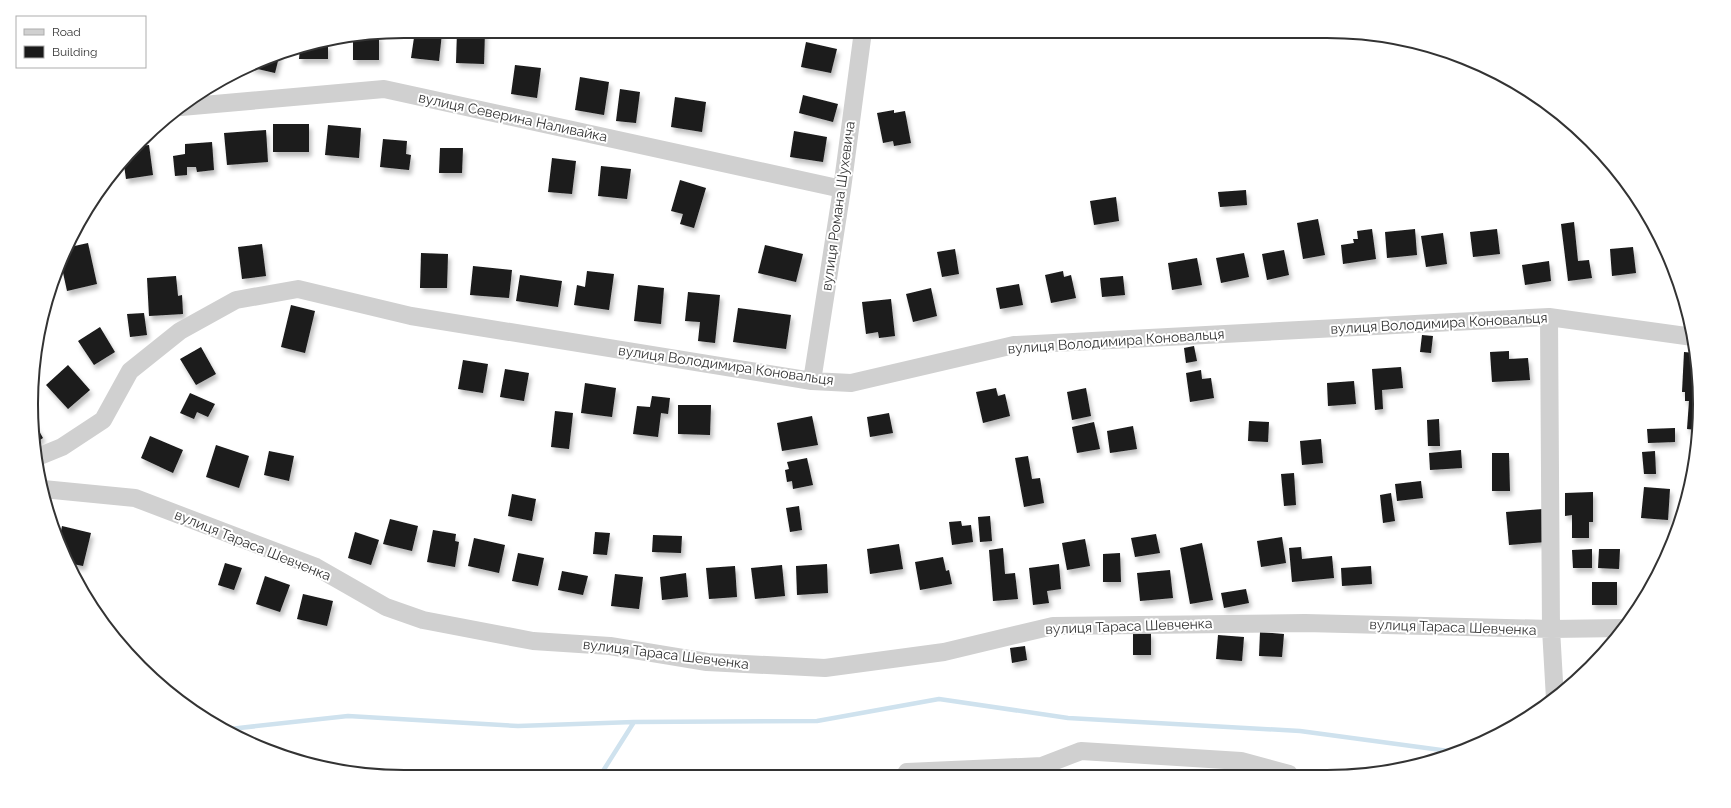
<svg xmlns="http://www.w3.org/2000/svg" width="1731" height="808" font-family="Raleway,sans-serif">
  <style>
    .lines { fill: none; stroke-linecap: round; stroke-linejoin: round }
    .stream { stroke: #cfe2ee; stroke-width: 4.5 }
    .building { fill: #1a1a1a; filter: url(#shadow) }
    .street { stroke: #d0d0d0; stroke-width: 18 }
    .labels { text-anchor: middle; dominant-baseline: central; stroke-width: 4; stroke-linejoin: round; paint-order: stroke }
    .street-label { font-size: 14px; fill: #333; stroke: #fff }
    .rim { fill: none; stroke: #333; stroke-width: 2 }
  </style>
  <defs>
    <filter id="shadow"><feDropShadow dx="2.5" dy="4.5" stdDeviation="2" flood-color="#0004"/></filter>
  </defs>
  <rect width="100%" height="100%" fill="#fff"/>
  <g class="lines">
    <!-- stream -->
    <path class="stream" d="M 230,729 L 348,716 L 518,726 L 634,722
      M 580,776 L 603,771 L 634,722 L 817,721 L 939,699 L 1068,718 L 1300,731 L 1456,752"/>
  </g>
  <!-- building -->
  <path class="building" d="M 415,31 L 442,33 L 439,61 L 411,58 Z
    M 457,31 L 485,31 L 484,64 L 456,63 Z
    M 379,35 L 379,60 L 353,60 L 353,39 Z
    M 806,42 L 837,49 L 831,73 L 801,67 Z
    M 328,44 L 328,59 L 299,59 L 300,48 Z
    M 280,53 L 275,73 L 249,67 L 259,62 Z
    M 515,65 L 541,68 L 537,98 L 511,94 Z
    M 580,77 L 609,82 L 604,115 L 575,110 Z
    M 620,89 L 640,92 L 636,123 L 616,121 Z
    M 803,95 L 838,104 L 833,122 L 799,113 Z
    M 675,97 L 706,102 L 702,132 L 671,127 Z
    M 894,110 L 894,113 L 905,111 L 911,143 L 894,146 L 893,141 L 883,143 L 877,113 Z
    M 273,124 L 309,124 L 309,152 L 273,152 Z
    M 328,125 L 361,128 L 359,158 L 325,155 Z
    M 266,130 L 268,162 L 227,165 L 224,133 Z
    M 794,131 L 827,137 L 823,162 L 790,157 Z
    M 383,139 L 407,141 L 406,154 L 411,155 L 409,170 L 380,167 Z
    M 212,142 L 214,170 L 197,172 L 196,167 L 187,167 L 187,175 L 175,176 L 173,156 L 185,154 L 185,144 Z
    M 149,145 L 153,175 L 126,179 L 124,165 L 140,146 Z
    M 440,148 L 463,148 L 462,173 L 439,173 Z
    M 552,158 L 576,161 L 572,194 L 548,192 Z
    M 601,166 L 631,169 L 627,199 L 598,196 Z
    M 680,180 L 706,188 L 694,228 L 680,224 L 683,214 L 671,211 Z
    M 1246,190 L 1247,205 L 1220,207 L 1218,192 Z
    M 1116,197 L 1119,221 L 1094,225 L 1090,201 Z
    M 1318,219 L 1325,255 L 1303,259 L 1297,223 Z
    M 1574,222 L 1578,261 L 1589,260 L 1592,278 L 1568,281 L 1561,224 Z
    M 1372,229 L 1376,259 L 1343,264 L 1341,245 L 1354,243 L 1353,239 L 1358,239 L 1357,231 Z
    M 1415,229 L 1417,255 L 1387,258 L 1385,232 Z
    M 1497,229 L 1500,254 L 1473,257 L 1470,232 Z
    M 1443,233 L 1447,264 L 1426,267 L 1421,236 Z
    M 88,243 L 97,284 L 67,291 L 62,268 L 70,247 Z
    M 262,244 L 266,276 L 242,279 L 238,247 Z
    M 765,245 L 803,254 L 796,282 L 758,273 Z
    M 1633,247 L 1636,273 L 1612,276 L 1610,249 Z
    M 955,249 L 959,274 L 942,277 L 937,252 Z
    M 1284,250 L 1289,275 L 1267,280 L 1262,254 Z
    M 421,253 L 448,254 L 447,288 L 420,288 Z
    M 1244,253 L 1249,277 L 1221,283 L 1216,258 Z
    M 1197,258 L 1202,285 L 1172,290 L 1168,263 Z
    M 1549,261 L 1551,281 L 1525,285 L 1522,265 Z
    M 473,266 L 512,270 L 509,298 L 470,295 Z
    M 587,271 L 614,274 L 609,310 L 574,305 L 577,285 L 585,287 Z
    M 1063,271 L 1064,277 L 1071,275 L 1076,298 L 1051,303 L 1045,275 Z
    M 520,275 L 562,281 L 558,307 L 516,301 Z
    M 176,276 L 178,296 L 182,295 L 183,314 L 149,316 L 147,278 Z
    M 1123,276 L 1125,295 L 1102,297 L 1100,278 Z
    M 1019,284 L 1023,305 L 1000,309 L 996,288 Z
    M 638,285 L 664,288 L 661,324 L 634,321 Z
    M 931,288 L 937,316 L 913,322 L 906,294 Z
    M 688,292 L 720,295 L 715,343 L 698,341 L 700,322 L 685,321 Z
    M 891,299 L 895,336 L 879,338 L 878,332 L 866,334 L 862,302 Z
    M 291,305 L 315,311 L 305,353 L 281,347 Z
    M 738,308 L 791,315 L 786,349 L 733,342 Z
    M 144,313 L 147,335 L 130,337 L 127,314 Z
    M 100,327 L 115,352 L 94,365 L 78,341 Z
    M 1422,335 L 1433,336 L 1431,353 L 1420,352 Z
    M 1194,346 L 1197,361 L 1186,363 L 1184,348 Z
    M 201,347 L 216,374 L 196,385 L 180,359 Z
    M 1509,351 L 1509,359 L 1528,358 L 1530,380 L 1492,382 L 1490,352 Z
    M 1684,352 L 1695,353 L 1694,368 L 1696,368 L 1700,404 L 1697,430 L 1687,429 L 1689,401 L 1685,401 L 1685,392 L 1682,392 Z
    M 463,360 L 488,364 L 483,393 L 458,389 Z
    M 68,365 L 90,390 L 68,409 L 46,385 Z
    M 1401,367 L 1403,388 L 1382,390 L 1383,409 L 1375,410 L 1372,369 Z
    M 505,369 L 529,373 L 524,401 L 500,397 Z
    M 1201,370 L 1202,379 L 1211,378 L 1214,398 L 1190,402 L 1186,373 Z
    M 1354,381 L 1356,404 L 1328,406 L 1327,383 Z
    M 585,383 L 616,388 L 612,417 L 581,413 Z
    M 996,388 L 998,396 L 1005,394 L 1010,416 L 983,423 L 976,392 Z
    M 1086,388 L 1091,416 L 1072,420 L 1067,392 Z
    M 190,393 L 215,404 L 208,417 L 197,412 L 194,419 L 180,413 Z
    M 652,396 L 670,398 L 668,414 L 661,413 L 658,437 L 633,434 L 637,406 L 650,407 Z
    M 678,405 L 711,405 L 710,435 L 678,434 Z
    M 555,411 L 573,413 L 569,449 L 551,447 Z
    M 889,413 L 893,433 L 870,437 L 867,417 Z
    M 812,416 L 818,445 L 782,451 L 777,423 Z
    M 1439,419 L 1440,446 L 1428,446 L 1427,420 Z
    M 1249,421 L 1269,422 L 1268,442 L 1248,441 Z
    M 1094,422 L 1100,449 L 1077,453 L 1072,427 Z
    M 35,424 L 43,438 L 35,443 Z
    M 1133,426 L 1137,449 L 1110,453 L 1107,431 Z
    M 1675,428 L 1675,442 L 1648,443 L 1647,429 Z
    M 150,436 L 183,450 L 173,473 L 141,458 Z
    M 1321,439 L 1323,463 L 1302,465 L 1300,441 Z
    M 216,445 L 249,456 L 239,488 L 206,477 Z
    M 1461,450 L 1462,468 L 1430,470 L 1429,453 Z
    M 269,451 L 294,456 L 289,481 L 264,475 Z
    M 1655,451 L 1656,474 L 1644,474 L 1642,452 Z
    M 1492,453 L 1509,453 L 1510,491 L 1492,491 Z
    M 1028,456 L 1032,479 L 1040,478 L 1044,503 L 1024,507 L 1015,458 Z
    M 807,458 L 813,485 L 793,489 L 792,481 L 787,482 L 785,470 L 789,469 L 787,462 Z
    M 1294,473 L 1296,505 L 1284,506 L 1281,474 Z
    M 1421,481 L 1423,498 L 1397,501 L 1395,484 Z
    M 1644,487 L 1670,489 L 1668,520 L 1641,518 Z
    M 1593,492 L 1593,522 L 1589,522 L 1589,538 L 1572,538 L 1572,515 L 1565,516 L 1565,493 Z
    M 1391,493 L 1395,521 L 1383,523 L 1380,495 Z
    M 512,494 L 536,499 L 532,521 L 508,516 Z
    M 799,506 L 802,530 L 790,532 L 786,508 Z
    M 1543,509 L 1546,542 L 1509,545 L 1506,512 Z
    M 990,516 L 992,541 L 980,542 L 978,517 Z
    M 390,519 L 418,526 L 412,551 L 383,544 Z
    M 961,521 L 962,526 L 971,525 L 973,542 L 952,545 L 949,522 Z
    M 62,526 L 91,533 L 83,566 L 68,563 L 69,558 L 66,557 L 59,541 Z
    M 433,530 L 456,534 L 455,541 L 459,542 L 455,567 L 427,562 Z
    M 355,532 L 379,540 L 371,565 L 348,558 Z
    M 595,532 L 610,533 L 607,555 L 593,554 Z
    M 1156,534 L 1160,553 L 1135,557 L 1131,538 Z
    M 653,535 L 682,536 L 681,553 L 652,552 Z
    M 1282,537 L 1286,563 L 1261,567 L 1257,541 Z
    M 474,538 L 505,545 L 499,573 L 468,566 Z
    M 1085,539 L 1090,566 L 1067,570 L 1062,543 Z
    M 1202,543 L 1213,600 L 1190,604 L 1180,548 Z
    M 899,544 L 903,569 L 870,574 L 867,549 Z
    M 1301,547 L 1302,559 L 1332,556 L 1334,578 L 1292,582 L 1289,548 Z
    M 1003,548 L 1005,574 L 1015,573 L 1018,599 L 993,601 L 989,550 Z
    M 1592,549 L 1592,568 L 1573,568 L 1572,550 Z
    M 1599,549 L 1620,549 L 1619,569 L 1598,568 Z
    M 518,553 L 544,558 L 538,586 L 512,581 Z
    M 1120,553 L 1121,582 L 1103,582 L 1103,554 Z
    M 943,557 L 946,571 L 949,570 L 952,584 L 920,590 L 915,562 Z
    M 225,563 L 242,568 L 234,590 L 218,585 Z
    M 827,564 L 828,593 L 797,595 L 796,566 Z
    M 1059,564 L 1061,589 L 1047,591 L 1049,603 L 1033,605 L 1029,568 Z
    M 782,565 L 785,596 L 755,599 L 751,568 Z
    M 735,566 L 737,597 L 709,599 L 706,568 Z
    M 1371,566 L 1372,584 L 1342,586 L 1341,568 Z
    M 1170,570 L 1173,598 L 1140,601 L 1137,573 Z
    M 562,571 L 588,576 L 583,595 L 558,590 Z
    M 686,573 L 688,597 L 662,600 L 660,577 Z
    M 615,574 L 643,577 L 639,609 L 611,606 Z
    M 265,576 L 290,585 L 280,612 L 256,604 Z
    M 1592,582 L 1617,582 L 1617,605 L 1592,605 Z
    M 1246,589 L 1249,603 L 1224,608 L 1221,593 Z
    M 303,594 L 333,601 L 327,626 L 297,619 Z
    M 1260,632 L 1284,634 L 1282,657 L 1259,656 Z
    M 1133,633 L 1151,633 L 1151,655 L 1133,655 Z
    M 1218,635 L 1244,637 L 1242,661 L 1216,659 Z
    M 1025,646 L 1027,660 L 1012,663 L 1010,648 Z"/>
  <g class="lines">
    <!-- street -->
    <path class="street" d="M 181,107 L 384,89 L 842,189
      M 1549,317 L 1551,629 L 1555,699
      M 812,381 L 842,189 L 863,31
      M 35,458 L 62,447 L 103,420 L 130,371 L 180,331 L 236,300 L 298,289 L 411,316 L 812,381 L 851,383 L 1014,345 L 1549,317 L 1693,337
      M 43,489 L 135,498 L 316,567 L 386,607 L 423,620 L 533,641 L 610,646 L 707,662 L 825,668 L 944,652 L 1053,626 L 1305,623 L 1551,629 L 1625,628
      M 905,775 L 907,772 L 1042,766 L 1081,751 L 1241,761 L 1289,774"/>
  </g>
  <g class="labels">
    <!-- street labels -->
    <g class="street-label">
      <text transform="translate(513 117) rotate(12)">вулиця Северина Наливайка</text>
      <text transform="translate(838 206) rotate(-82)">вулиця Романа Шухевича</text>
      <text transform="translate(1439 323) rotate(-3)">вулиця Володимира Коновальця</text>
      <text transform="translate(1116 341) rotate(-4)">вулиця Володимира Коновальця</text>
      <text transform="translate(726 365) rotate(8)">вулиця Володимира Коновальця</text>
      <text transform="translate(253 545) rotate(22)">вулиця Тараса Шевченка</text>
      <text transform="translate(1129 626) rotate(-2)">вулиця Тараса Шевченка</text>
      <text transform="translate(1453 627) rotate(2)">вулиця Тараса Шевченка</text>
      <text transform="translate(666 654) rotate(7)">вулиця Тараса Шевченка</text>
    </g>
  </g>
  <!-- crop -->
  <path d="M0 0H1731V808H0ZM404 38H1327A366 366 0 0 1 1693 404V404A366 366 0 0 1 1327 770H404A366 366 0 0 1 38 404V404A366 366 0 0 1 404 38Z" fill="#fff" fill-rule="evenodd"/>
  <path class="rim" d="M404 38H1327A366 366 0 0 1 1693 404V404A366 366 0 0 1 1327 770H404A366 366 0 0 1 38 404V404A366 366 0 0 1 404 38Z"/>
  <!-- legend -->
  <rect x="16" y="16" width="130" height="52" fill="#ffffff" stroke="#adadad"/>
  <rect x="24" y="29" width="20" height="6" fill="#d0d0d0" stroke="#adadad"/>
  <text x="52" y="36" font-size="12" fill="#333333">Road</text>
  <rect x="24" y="46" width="20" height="12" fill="#1a1a1a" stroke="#adadad"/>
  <text x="52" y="56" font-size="12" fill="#333333">Building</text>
</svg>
